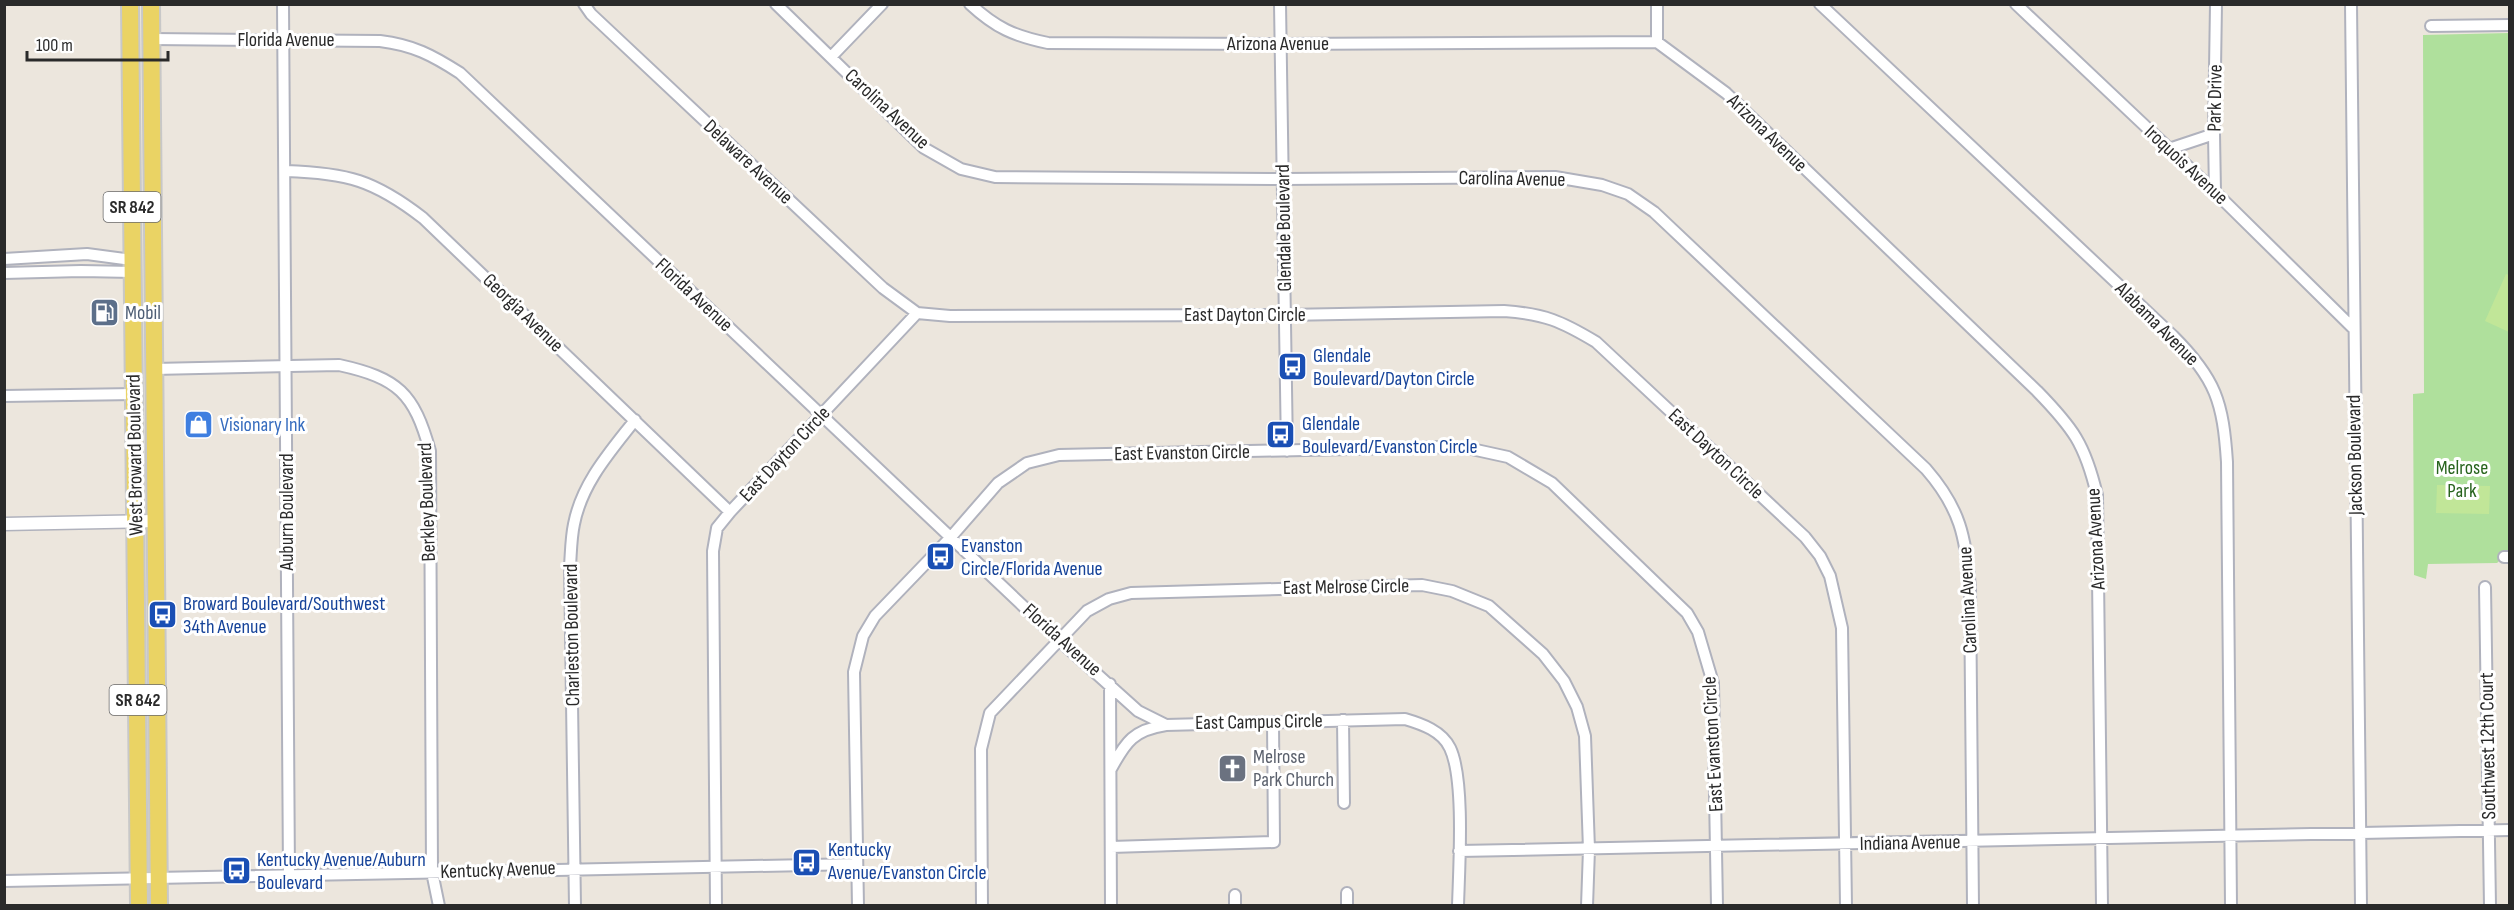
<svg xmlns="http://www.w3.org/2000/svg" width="2514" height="910" font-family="'Sofia Sans Condensed',sans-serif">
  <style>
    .green { fill: #afe09c }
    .pitch { fill: #c1e698 }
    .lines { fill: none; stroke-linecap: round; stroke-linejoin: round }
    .minor-casing { stroke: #b0b2bd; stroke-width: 14 }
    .tertiary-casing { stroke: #b0b2bd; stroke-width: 15 }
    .primary-casing { stroke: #c8c8c8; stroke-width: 20 }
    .minor { stroke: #fff; stroke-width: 10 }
    .tertiary { stroke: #fff; stroke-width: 12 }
    .primary { stroke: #ead364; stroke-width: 16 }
    .labels { text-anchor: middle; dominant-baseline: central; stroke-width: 6; stroke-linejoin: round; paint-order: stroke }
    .shield { fill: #fff; stroke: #6a6a6a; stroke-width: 1.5 }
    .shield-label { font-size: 18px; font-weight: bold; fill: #2a2a2a }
    .street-label { font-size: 20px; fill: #2a2a2a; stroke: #fff }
    .service-label { font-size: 20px; fill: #4e5e75; stroke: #fff; text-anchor: start }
    .transit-label { font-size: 20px; fill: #164399; stroke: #fff; text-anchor: start }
    .shop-label { font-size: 20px; fill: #366cbe; stroke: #fff; text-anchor: start }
    .park-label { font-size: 20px; fill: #28641e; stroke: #fff }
    .worship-label { font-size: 20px; fill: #5b616d; stroke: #fff; text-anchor: start }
  </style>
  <rect width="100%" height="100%" fill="#ece6dd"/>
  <!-- green -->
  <path class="green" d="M 2509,33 L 2510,550 L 2497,563 L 2428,564 L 2426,579 L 2414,575 L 2413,394 L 2424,393 L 2423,35 Z"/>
  <!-- pitch -->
  <path class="pitch" d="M 2506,274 L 2509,275 L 2509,332 L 2485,321 Z
    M 2437,485 L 2490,486 L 2489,514 L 2436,513 Z"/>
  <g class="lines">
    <defs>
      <path id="minor" d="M 283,4 L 289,875
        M 584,4 L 591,14 L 883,288 L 917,313
        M 776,4 L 924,148 L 961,169 L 995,177 L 1283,179 L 1555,177 L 1602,185 L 1628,194 L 1654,212 L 1926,469 C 1960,508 1966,537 1970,588 L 1973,906
        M 970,4 C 996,28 1014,36 1048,43 L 1281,44 L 1657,42 L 1726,93 L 2037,391 C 2073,428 2085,444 2097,495 L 2102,906
        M 1280,4 L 1287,451
        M 1657,4 L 1657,42
        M 1820,4 L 2173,336 C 2216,379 2223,402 2227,462 L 2231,906
        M 2016,4 L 2215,192 L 2354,329
        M 2351,4 L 2361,906
        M 2431,26 L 2510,25
        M 151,39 L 380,41 C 413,45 432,55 460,73 L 1059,640 L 1138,711 L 1166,725
        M 831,57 L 882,4
        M 2169,149 L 2214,134
        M 286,171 C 347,173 374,180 423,218 L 730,512
        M 2215,192 L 2214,134 L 2216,4
        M 4,259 L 87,254 L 132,260
        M 4,273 L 81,271 L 133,272
        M 154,369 L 339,365 C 398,378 414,393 430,451 L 432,872 L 439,906
        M 4,396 L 135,394
        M 2504,557 L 2510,557
        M 2485,587 L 2490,906
        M 1110,684 L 1111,906
        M 1343,720 L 1344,803
        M 1111,769 C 1126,741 1134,730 1166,725 L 1405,719 C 1422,724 1442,731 1450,748 C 1465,779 1459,869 1458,906
        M 1111,847 L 1274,842 L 1273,722
        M 1459,851 L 2510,830
        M 4,881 L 857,864
        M 1347,893 L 1347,906
        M 575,906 L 570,566 C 571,553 571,538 574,524 C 582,483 610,452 635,420
        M 716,906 L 713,551 L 717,528 L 730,512 L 917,313 L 950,316 L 1285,315 L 1504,311 C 1545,314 1561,321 1596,342 L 1805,537 L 1820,556 L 1830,576 L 1842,628 L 1846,906
        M 858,906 L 854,672 L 863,636 L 875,616 L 951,537 L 998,483 L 1027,463 L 1059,455 L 1445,447 L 1467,448 L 1508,457 L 1552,483 L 1687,613 L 1698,632 L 1713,683 L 1717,906
        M 982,906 L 981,749 L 990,713 L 1087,611 L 1109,599 L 1131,593 L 1422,585 L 1452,591 L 1489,606 L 1543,654 L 1564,681 L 1577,707 L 1585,736 L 1589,849 L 1587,906
        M 1235,906 L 1235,895"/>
      <path id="tertiary" d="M 4,524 L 155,521"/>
      <path id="primary" d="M 130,4 L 139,906
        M 151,4 L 159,906"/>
    </defs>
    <!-- minor casing -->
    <use href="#minor" class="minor-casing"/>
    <!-- tertiary casing -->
    <use href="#tertiary" class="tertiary-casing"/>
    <!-- primary casing -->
    <use href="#primary" class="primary-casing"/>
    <!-- minor -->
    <use href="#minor" class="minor"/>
    <!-- tertiary -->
    <use href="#tertiary" class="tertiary"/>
    <!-- primary -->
    <use href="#primary" class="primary"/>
  </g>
  <!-- icons -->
  <defs>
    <symbol id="fuel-square" viewBox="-11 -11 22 22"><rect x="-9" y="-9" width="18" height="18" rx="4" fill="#5c6f8a" stroke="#fff"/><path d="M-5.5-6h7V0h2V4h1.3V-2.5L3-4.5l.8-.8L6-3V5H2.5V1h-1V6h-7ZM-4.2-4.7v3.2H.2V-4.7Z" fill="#fff"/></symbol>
    <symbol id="bus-square" viewBox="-11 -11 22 22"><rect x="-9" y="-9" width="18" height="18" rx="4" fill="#1a4fb4" stroke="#fff"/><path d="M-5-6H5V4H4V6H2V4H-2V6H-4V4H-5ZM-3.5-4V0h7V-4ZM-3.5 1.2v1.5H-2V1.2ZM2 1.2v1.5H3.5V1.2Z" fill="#fff"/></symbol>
    <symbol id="shop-square" viewBox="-11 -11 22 22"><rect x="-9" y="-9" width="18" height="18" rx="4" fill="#3f7fe0" stroke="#fff"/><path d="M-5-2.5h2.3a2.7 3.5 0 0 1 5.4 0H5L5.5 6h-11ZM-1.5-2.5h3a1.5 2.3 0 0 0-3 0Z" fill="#fff"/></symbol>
    <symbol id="church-square" viewBox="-11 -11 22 22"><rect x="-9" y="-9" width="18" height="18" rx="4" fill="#6b7280" stroke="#fff"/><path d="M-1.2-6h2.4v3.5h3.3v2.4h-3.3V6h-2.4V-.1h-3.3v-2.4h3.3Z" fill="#fff"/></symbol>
  </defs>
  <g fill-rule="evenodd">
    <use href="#fuel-square" x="88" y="296" width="33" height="33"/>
    <use href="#bus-square" x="1276" y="350" width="33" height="33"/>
    <use href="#shop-square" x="182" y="408" width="33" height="33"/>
    <use href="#bus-square" x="1264" y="418" width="33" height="33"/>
    <use href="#bus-square" x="924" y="540" width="33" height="33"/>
    <use href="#bus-square" x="146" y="598" width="33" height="33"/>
    <use href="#church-square" x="1216" y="752" width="33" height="33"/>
    <use href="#bus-square" x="790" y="846" width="33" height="33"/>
    <use href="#bus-square" x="220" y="854" width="33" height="33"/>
  </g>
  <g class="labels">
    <!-- shield labels -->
    <g class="shield">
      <rect x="103.5" y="192" width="57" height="30" rx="4.5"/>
      <rect x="109.5" y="685" width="57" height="30" rx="4.5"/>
    </g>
    <g class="shield-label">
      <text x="132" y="207">SR 842</text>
      <text x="138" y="700">SR 842</text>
    </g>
    <!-- street labels -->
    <g class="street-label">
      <text x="286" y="40">Florida Avenue</text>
      <text x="1278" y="44">Arizona Avenue</text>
      <text transform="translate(2215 98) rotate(-89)">Park Drive</text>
      <text transform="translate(887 109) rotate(43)">Carolina Avenue</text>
      <text transform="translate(1767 133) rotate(44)">Arizona Avenue</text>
      <text transform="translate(748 162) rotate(43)">Delaware Avenue</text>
      <text transform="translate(2186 165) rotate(43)">Iroquois Avenue</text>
      <text transform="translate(1512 179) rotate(1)">Carolina Avenue</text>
      <text transform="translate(1284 228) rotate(-91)">Glendale Boulevard</text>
      <text transform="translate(694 295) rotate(43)">Florida Avenue</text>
      <text transform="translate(523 313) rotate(44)">Georgia Avenue</text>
      <text x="1245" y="315">East Dayton Circle</text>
      <text transform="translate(2157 324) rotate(45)">Alabama Avenue</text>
      <text transform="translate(1182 453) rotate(-1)">East Evanston Circle</text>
      <text transform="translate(785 454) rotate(-47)">East Dayton Circle</text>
      <text transform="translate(1716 454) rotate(43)">East Dayton Circle</text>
      <text transform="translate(135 455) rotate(-91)">West Broward Boulevard</text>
      <text transform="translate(2355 455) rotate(-91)">Jackson Boulevard</text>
      <text transform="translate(427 502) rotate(-92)">Berkley Boulevard</text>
      <text transform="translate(287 512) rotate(-90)">Auburn Boulevard</text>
      <text transform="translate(2096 539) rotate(-93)">Arizona Avenue</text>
      <text transform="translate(1346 587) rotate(-1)">East Melrose Circle</text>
      <text transform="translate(1968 600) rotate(-93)">Carolina Avenue</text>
      <text transform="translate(572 635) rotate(-91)">Charleston Boulevard</text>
      <text transform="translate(1062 640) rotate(42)">Florida Avenue</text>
      <text transform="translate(1259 722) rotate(-1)">East Campus Circle</text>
      <text transform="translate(1713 744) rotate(-93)">East Evanston Circle</text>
      <text transform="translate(2488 746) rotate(-91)">Southwest 12th Court</text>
      <text transform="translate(1910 843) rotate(-1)">Indiana Avenue</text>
      <text transform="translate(498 870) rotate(-2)">Kentucky Avenue</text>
    </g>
    <!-- service labels -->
    <g class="service-label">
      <text x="125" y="313">Mobil</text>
    </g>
    <!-- transit labels -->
    <g class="transit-label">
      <text x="1313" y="356">Glendale<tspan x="1313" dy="23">Boulevard/Dayton Circle</tspan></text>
      <text x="1302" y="424">Glendale<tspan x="1302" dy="23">Boulevard/Evanston Circle</tspan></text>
      <text x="961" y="546">Evanston<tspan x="961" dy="23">Circle/Florida Avenue</tspan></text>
      <text x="183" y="604">Broward Boulevard/Southwest<tspan x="183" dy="23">34th Avenue</tspan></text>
      <text x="828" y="850">Kentucky<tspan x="828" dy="23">Avenue/Evanston Circle</tspan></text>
      <text x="257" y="860">Kentucky Avenue/Auburn<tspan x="257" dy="23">Boulevard</tspan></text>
    </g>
    <!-- shop labels -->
    <g class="shop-label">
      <text x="220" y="425">Visionary Ink</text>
    </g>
    <!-- park labels -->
    <g class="park-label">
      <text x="2462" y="468">Melrose<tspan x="2462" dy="23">Park</tspan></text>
    </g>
    <!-- worship labels -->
    <g class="worship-label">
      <text x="1253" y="757">Melrose<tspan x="1253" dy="23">Park Church</tspan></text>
    </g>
  </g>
  <!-- border -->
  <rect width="2514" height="910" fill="none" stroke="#2a2a2a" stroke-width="12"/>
  <!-- scale -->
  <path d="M27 51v9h141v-9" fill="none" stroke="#2a2a2a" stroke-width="3"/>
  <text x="36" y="51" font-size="18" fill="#2a2a2a" stroke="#ffffff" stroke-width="4.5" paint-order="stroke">100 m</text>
</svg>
